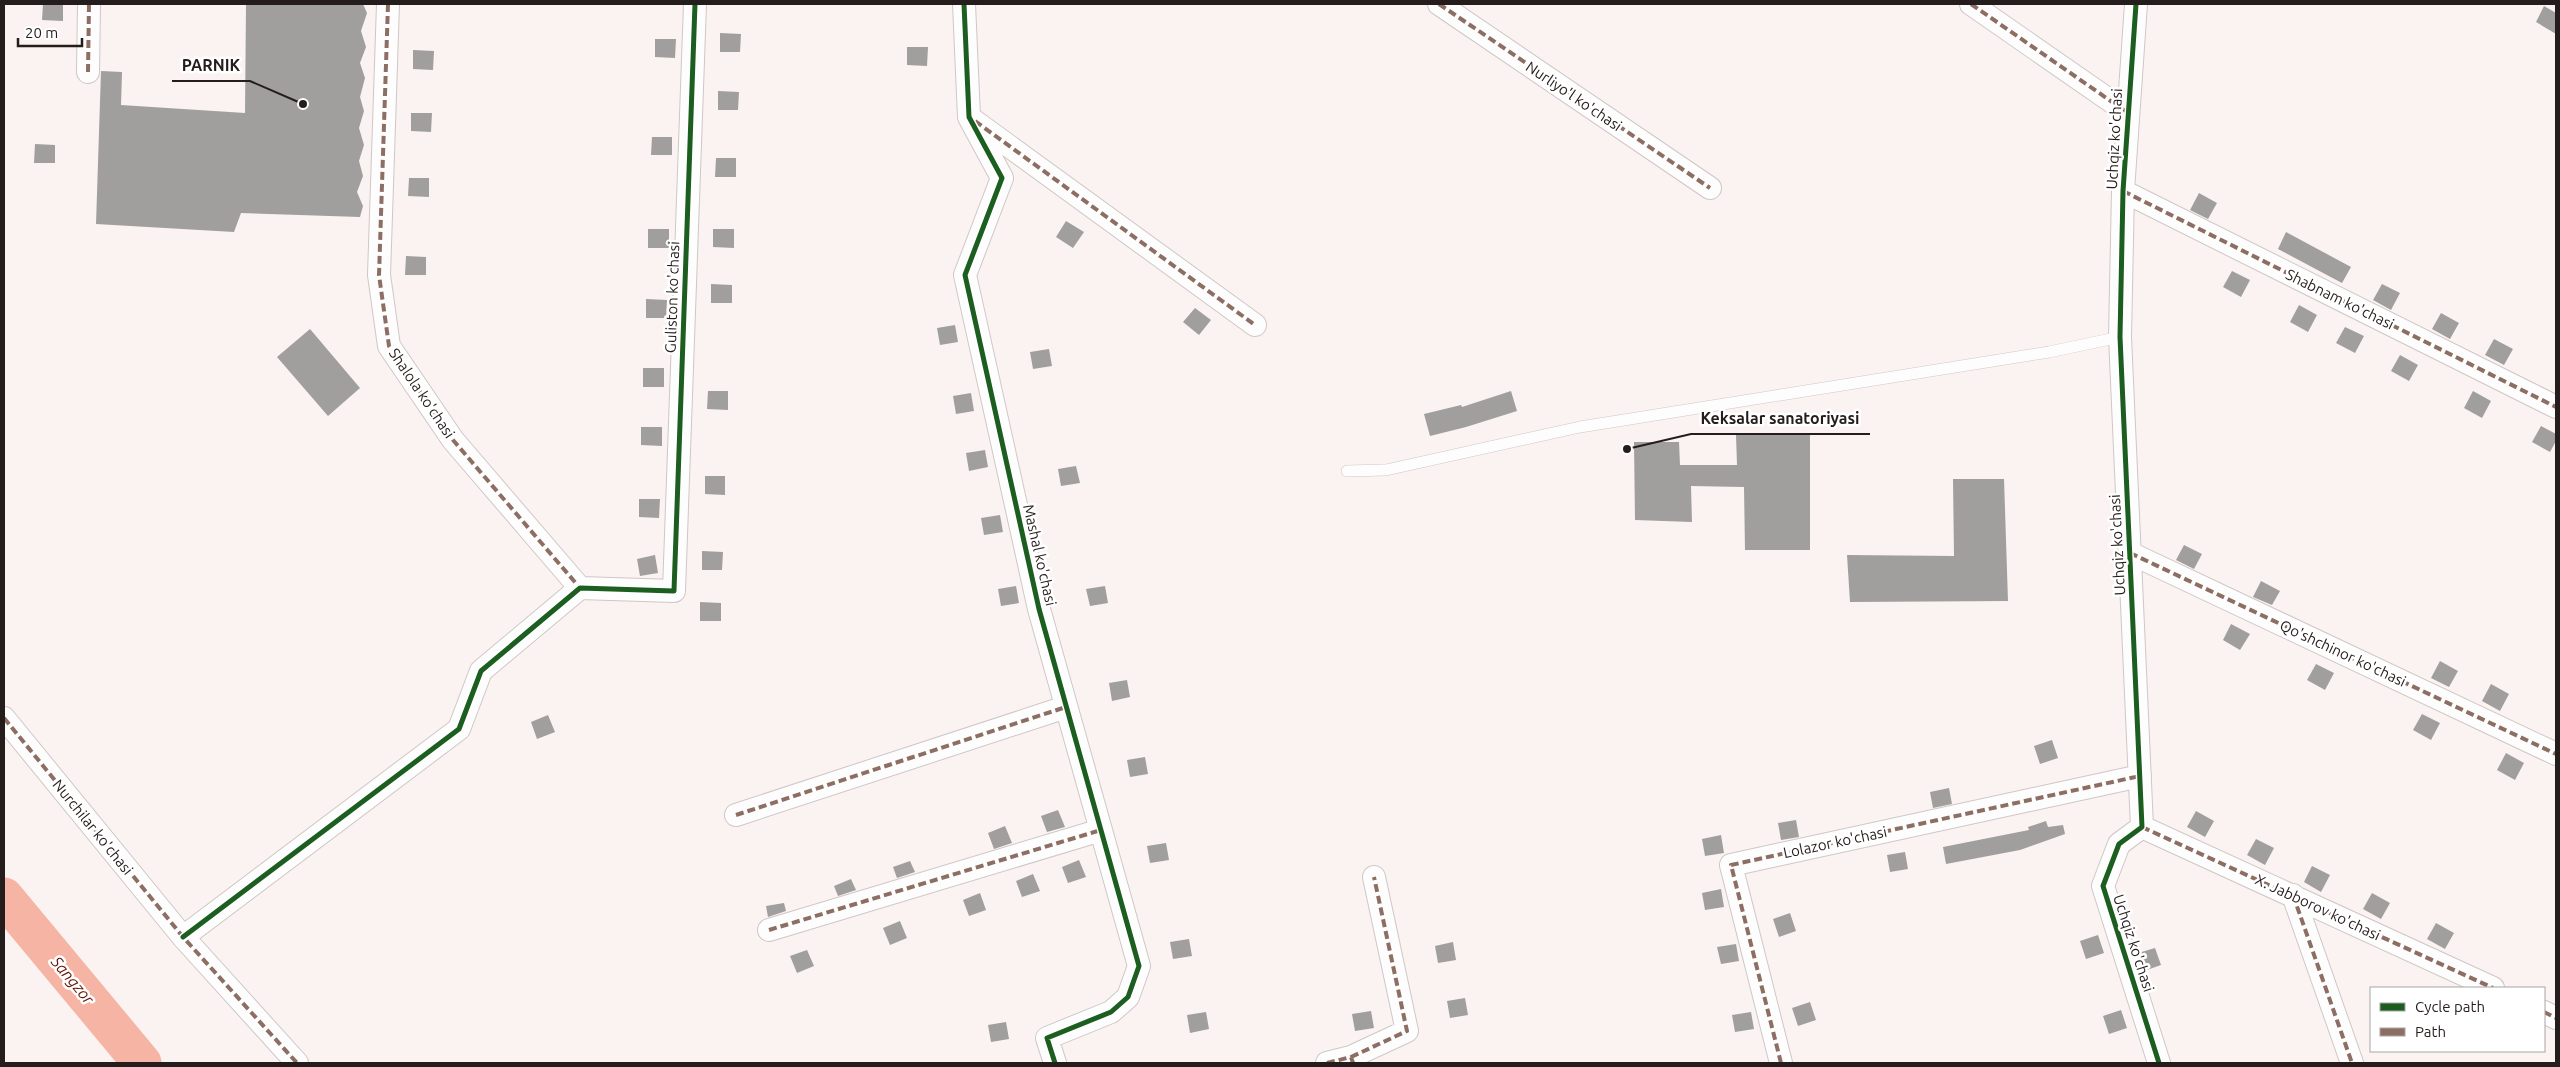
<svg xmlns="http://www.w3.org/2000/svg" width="2560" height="1067" font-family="Ubuntu,sans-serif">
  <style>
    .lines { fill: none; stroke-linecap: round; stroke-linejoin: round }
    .river { stroke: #f6b4a5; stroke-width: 39 }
    .building { fill: #a09f9d }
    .service-casing { stroke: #cfc7c5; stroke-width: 12 }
    .minor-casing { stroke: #cfc7c5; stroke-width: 24 }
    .service { stroke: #fefdfd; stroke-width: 11 }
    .minor { stroke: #fefdfd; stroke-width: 22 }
    .quiet { stroke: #8d6e63; stroke-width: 4; stroke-dasharray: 8 4; stroke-linecap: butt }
    .cycleway-casing { stroke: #fff; stroke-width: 8 }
    .cycleway { stroke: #1b5e20; stroke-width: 5 }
    .labels { text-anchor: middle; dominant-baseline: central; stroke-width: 5; stroke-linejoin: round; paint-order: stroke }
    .street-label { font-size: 15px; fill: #251d1b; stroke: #fff }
    .water-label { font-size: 16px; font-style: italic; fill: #671607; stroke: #fff }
    .leader { fill: none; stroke: #251d1b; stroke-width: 2 }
    .callout-dot { fill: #251d1b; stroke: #fff; stroke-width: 2 }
    .callout-label { font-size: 16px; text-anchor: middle; font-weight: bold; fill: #251d1b; stroke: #fff; stroke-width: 5; stroke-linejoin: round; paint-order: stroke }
  </style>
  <rect width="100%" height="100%" fill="#faf3f1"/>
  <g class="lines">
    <!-- river -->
    <path class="river" d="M 4,897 L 142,1063"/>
  </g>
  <!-- building -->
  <path class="building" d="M 43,4 L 63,4 L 63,21 L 42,20 Z
    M 246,4 L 363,4 L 367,13 L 361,31 L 366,47 L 360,63 L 365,78 L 360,97 L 364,111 L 359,128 L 364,145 L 359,161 L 363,176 L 357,192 L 363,206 L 360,217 L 241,213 L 234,232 L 96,224 L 101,71 L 122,72 L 121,105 L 245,113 Z
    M 2544,6 L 2556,13 L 2556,34 L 2536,22 Z
    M 720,33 L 741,34 L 740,52 L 720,52 Z
    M 655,39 L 676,39 L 675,58 L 655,57 Z
    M 907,47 L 928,47 L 927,66 L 907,65 Z
    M 413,50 L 434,51 L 433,70 L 413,69 Z
    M 718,91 L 739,92 L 738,110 L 718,110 Z
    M 411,113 L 432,113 L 431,132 L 411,131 Z
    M 652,137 L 672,137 L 672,155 L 651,155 Z
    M 35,144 L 55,145 L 55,163 L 34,163 Z
    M 716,158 L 736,158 L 736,177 L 715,177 Z
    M 409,178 L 429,178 L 429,197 L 408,196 Z
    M 2199,193 L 2217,203 L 2208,219 L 2190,210 Z
    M 1066,221 L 1084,232 L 1073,248 L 1056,237 Z
    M 648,229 L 669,229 L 669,248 L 648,248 Z
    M 713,229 L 734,229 L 734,248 L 713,247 Z
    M 2286,232 L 2351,267 L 2342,283 L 2278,249 Z
    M 406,256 L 426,257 L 426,275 L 405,275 Z
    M 2232,271 L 2250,280 L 2241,297 L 2223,287 Z
    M 711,284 L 732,285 L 732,303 L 711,303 Z
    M 2382,284 L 2400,293 L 2391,310 L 2373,300 Z
    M 646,299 L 667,300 L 666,318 L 646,318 Z
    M 2299,305 L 2317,315 L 2308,332 L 2290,322 Z
    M 1195,308 L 1211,320 L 1199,335 L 1183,322 Z
    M 2441,313 L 2459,323 L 2450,339 L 2432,329 Z
    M 955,325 L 958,342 L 940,345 L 937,328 Z
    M 2345,327 L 2364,336 L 2355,353 L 2336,343 Z
    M 310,329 L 360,388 L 328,416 L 277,357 Z
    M 2494,339 L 2513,349 L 2504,365 L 2485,355 Z
    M 1049,349 L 1052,366 L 1033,369 L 1030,352 Z
    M 2400,355 L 2418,365 L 2409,381 L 2391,371 Z
    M 643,368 L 664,368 L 664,387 L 643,387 Z
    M 708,391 L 728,391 L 728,410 L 707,409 Z
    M 1511,391 L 1517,411 L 1466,427 L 1430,436 L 1424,414 L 1461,405 L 1462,407 Z
    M 2473,391 L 2491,401 L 2482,418 L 2464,408 Z
    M 971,393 L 974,411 L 956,414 L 953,396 Z
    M 2541,426 L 2556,434 L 2556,441 L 2550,452 L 2532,442 Z
    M 641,427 L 662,427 L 662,446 L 641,445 Z
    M 1736,435 L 1810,435 L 1810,550 L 1745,550 L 1744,487 L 1691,486 L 1692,522 L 1635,520 L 1634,442 L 1679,442 L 1680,465 L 1737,465 Z
    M 985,450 L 988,467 L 969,471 L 966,453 Z
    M 1076,466 L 1080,483 L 1061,486 L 1058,469 Z
    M 705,476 L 725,476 L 725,495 L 705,494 Z
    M 1953,479 L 2004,479 L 2008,601 L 1850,602 L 1847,555 L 1954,556 Z
    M 639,499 L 660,499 L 659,518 L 639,517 Z
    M 1000,515 L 1003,532 L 984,535 L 981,518 Z
    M 2184,545 L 2202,554 L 2194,569 L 2176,560 Z
    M 702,551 L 723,552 L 722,570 L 702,570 Z
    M 655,555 L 658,573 L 640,576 L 637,559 Z
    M 2261,581 L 2280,591 L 2272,605 L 2253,597 Z
    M 1016,586 L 1019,603 L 1001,606 L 998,589 Z
    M 1105,586 L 1108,603 L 1090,606 L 1086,589 Z
    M 700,602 L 721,603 L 721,621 L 700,621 Z
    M 2231,624 L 2250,634 L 2240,650 L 2223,640 Z
    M 2440,661 L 2458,671 L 2449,687 L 2431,678 Z
    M 2316,664 L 2334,673 L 2325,690 L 2307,680 Z
    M 1127,680 L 1130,697 L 1112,701 L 1109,683 Z
    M 2491,684 L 2509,694 L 2500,711 L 2482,701 Z
    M 2422,714 L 2440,723 L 2431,740 L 2413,730 Z
    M 548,715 L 555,732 L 537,739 L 531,722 Z
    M 2052,740 L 2058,758 L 2040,764 L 2034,746 Z
    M 2506,753 L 2524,763 L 2515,780 L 2497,770 Z
    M 1145,757 L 1148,774 L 1130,777 L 1127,760 Z
    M 1949,788 L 1952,804 L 1933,808 L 1930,792 Z
    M 1058,810 L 1065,827 L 1047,832 L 1041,816 Z
    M 2196,811 L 2214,821 L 2205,837 L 2187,827 Z
    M 1796,820 L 1799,837 L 1781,840 L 1778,823 Z
    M 2046,821 L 2048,827 L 2063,825 L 2065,834 L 2020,850 L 1946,864 L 1943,847 L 2029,830 L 2028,827 Z
    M 1005,826 L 1012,843 L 994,849 L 988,833 Z
    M 1721,835 L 1724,853 L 1705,856 L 1702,839 Z
    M 2256,839 L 2274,848 L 2265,865 L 2247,855 Z
    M 1166,843 L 1169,860 L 1150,863 L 1147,846 Z
    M 1905,852 L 1908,869 L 1890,872 L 1887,855 Z
    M 1079,860 L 1086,877 L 1068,883 L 1062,867 Z
    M 910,861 L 915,872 L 897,878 L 893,867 Z
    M 2312,866 L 2330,875 L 2321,892 L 2304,882 Z
    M 1033,874 L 1040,891 L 1022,897 L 1016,881 Z
    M 851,879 L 856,890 L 838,896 L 834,886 Z
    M 1721,889 L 1724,907 L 1705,910 L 1702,893 Z
    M 980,893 L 986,910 L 969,916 L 963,900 Z
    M 2372,893 L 2390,903 L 2381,919 L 2363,909 Z
    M 784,903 L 786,911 L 768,917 L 766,906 Z
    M 1790,913 L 1796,931 L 1779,937 L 1773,919 Z
    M 900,921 L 907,938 L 890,945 L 883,928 Z
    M 2436,923 L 2454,933 L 2445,949 L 2427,939 Z
    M 2098,935 L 2104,953 L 2086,959 L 2080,941 Z
    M 1189,939 L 1192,956 L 1173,959 L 1170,942 Z
    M 1453,942 L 1456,960 L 1438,963 L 1435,946 Z
    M 1736,944 L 1739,961 L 1721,964 L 1717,947 Z
    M 2155,948 L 2161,965 L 2144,971 L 2138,953 Z
    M 807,950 L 814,966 L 797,973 L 790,956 Z
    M 1465,998 L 1468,1015 L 1450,1018 L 1447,1001 Z
    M 1810,1002 L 1816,1020 L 1798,1026 L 1792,1008 Z
    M 2121,1010 L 2127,1028 L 2109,1034 L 2103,1016 Z
    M 1371,1011 L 1374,1028 L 1355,1031 L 1352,1014 Z
    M 1206,1012 L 1209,1029 L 1190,1033 L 1187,1015 Z
    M 1751,1012 L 1754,1029 L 1735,1032 L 1732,1015 Z
    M 1006,1022 L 1009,1039 L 991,1042 L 988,1025 Z"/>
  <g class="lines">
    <defs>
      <path id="service" d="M 1347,471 L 1386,470 L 1580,427 L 2049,352 L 2120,337"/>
      <path id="minor" d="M 388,4 L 379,275 L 389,346 L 453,440 L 580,588
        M 964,4 L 969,117 L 1002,178 L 965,275 L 1039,609 L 1139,966 L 1128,997 L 1111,1012 L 1047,1038 L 1055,1063
        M 1439,4 L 1710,188
        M 1971,4 L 2128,113
        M 2136,4 L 2123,191 L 2120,337 L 2142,827 L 2119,844 L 2103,886 L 2159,1063
        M 88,72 L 89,4
        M 973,120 L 1255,325
        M 2123,191 L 2556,407
        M 2130,553 L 2556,754
        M 4,718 L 183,937 L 297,1063
        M 736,815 L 1066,707
        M 2142,827 L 2493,988
        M 2293,895 L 2352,1063
        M 769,930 L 1101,830
        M 183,937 L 459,729 L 481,671 L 580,588 L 674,591 L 695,4
        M 2544,1012 L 2556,1018
        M 1351,1057 L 1407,1031 L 1374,877
        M 1327,1063 L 1351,1057 L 1353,1063
        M 1781,1063 L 1731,865 L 2140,776"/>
    </defs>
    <!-- service casing -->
    <use href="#service" class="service-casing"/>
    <!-- minor casing -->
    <use href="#minor" class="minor-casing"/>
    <!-- service -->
    <use href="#service" class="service"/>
    <!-- minor -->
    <use href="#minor" class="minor"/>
    <!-- quiet -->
    <path class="quiet" d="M 388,4 L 379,275 L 389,346 L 453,440 L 580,588
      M 1439,4 L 1710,188
      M 1971,4 L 2128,113
      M 88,72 L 89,4
      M 975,121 L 1255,325
      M 2123,191 L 2556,407
      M 2130,553 L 2556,754
      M 4,718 L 183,937 L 297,1063
      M 736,815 L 1066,707
      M 2142,827 L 2493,988
      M 2293,895 L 2352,1063
      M 769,930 L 1101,830
      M 2544,1012 L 2556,1018
      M 1351,1057 L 1407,1031 L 1374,877
      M 1327,1063 L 1351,1057 L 1353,1063
      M 1781,1063 L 1731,865 L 2140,776"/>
    <defs>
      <path id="cycleway" d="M 964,4 L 969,117 L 1002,178 L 965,275 L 1039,609 L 1139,966 L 1128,997 L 1111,1012 L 1047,1038 L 1055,1063
        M 2136,4 L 2123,191 L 2120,337 L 2142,827 L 2119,844 L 2103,886 L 2159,1063
        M 183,937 L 459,729 L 481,671 L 580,588 L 674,591 L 695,4"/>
    </defs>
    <!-- cycleway casing -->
    <use href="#cycleway" class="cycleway-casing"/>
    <!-- cycleway -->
    <use href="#cycleway" class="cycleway"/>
  </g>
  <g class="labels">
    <!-- street labels -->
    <g class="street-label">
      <text transform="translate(1574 96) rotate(34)">Nurliyo'l ko'chasi</text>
      <text transform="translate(2114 139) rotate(-87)">Uchqiz ko'chasi</text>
      <text transform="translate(672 297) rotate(-88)">Guliston ko'chasi</text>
      <text transform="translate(2340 299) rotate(26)">Shabnam ko'chasi</text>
      <text transform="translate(422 393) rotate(56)">Shalola ko'chasi</text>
      <text transform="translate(2117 545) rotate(-93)">Uchqiz ko'chasi</text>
      <text transform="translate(1040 555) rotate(77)">Mashal ko'chasi</text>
      <text transform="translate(2343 653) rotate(25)">Qo'shchinor ko'chasi</text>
      <text transform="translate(93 827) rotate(51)">Nurchilar ko'chasi</text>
      <text transform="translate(1835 842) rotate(-12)">Lolazor ko'chasi</text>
      <text transform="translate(2318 907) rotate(25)">X. Jabborov ko'chasi</text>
      <text transform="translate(2134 943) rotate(72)">Uchqiz ko'chasi</text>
    </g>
    <!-- water labels -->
    <g class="water-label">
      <text transform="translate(73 980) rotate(50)">Sangzor</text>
    </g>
  </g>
  <!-- callouts -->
  <path class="leader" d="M303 104L250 81H172M1627 449L1691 434H1870"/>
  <g class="callout-dot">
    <circle cx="303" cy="104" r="5"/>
    <circle cx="1627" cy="449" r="5"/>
  </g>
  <g class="callout-label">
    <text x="211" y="71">PARNIK</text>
    <text x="1780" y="424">Keksalar sanatoriyasi</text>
  </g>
  <!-- border -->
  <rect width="2560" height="1067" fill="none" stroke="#251d1b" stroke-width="10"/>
  <!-- legend -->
  <rect x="2370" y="987" width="175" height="65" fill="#ffffff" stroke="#a8a5a4"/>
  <rect x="2380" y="1003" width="25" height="8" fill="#1b5e20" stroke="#a8a5a4"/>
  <text x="2415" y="1012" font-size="15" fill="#251d1b">Cycle path</text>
  <rect x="2380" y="1028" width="25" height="8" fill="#8d6e63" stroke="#a8a5a4"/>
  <text x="2415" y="1037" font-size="15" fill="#251d1b">Path</text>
  <!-- scale -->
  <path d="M18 38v8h64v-8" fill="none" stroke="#251d1b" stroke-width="2.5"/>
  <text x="25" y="38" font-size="15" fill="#251d1b" stroke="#ffffff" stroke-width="4" paint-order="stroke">20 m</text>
</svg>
